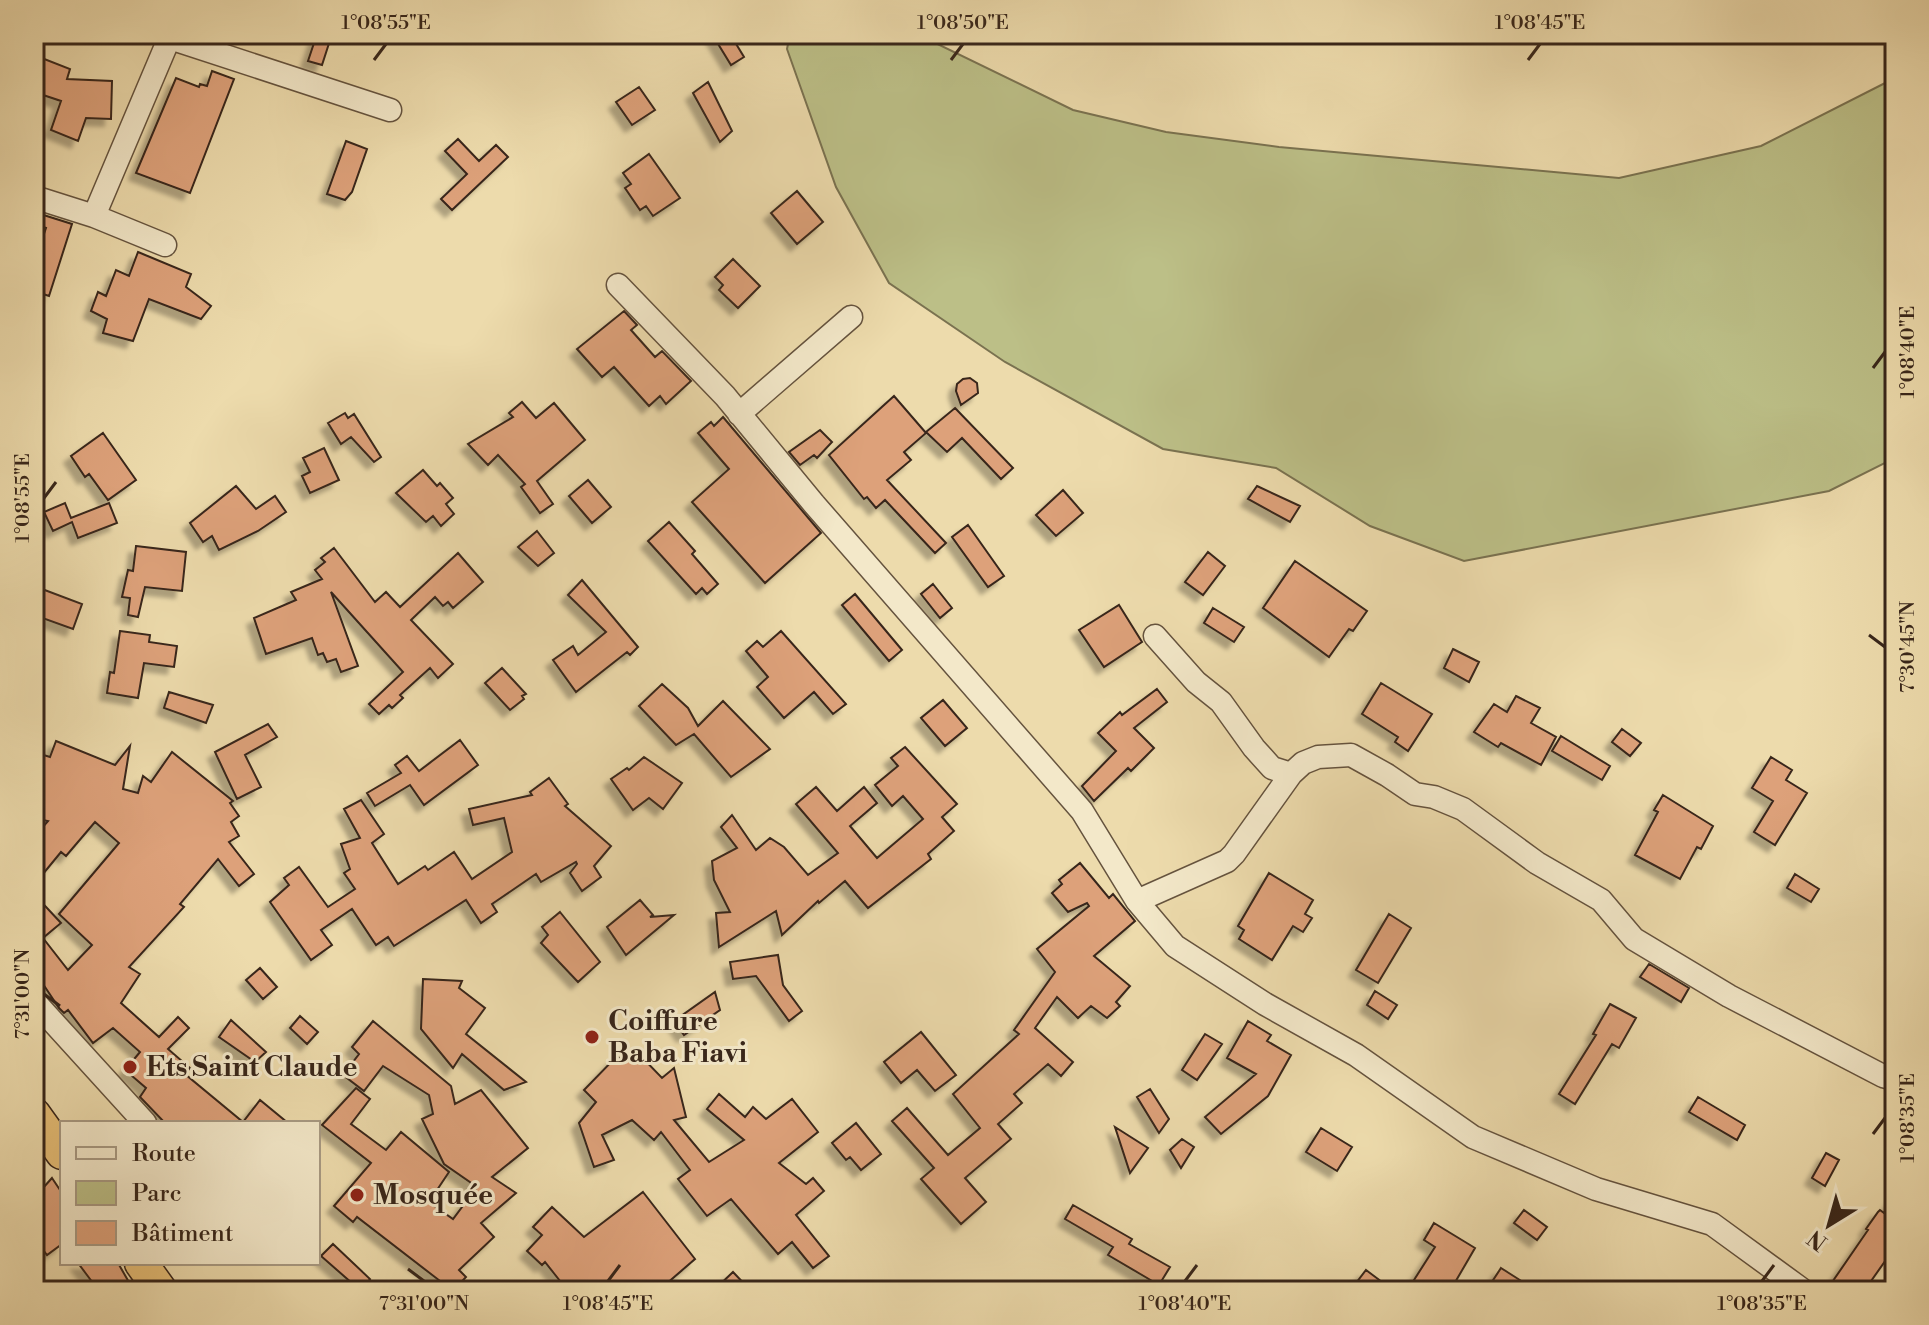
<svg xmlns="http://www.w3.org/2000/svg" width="1929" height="1325" font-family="'Libre Bodoni',serif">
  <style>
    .green { fill: #bcbf87; stroke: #7a7250; stroke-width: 2 }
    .building { fill: #dda17a; stroke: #38261a; stroke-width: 2; filter: url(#shadow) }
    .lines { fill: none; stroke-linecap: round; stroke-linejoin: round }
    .minor-casing { stroke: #65533e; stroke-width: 25 }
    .highway-casing { stroke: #38261a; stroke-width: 35 }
    .minor { stroke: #f3e8c9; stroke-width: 22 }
    .highway { stroke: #e6be76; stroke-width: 32 }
    .ticks { fill: none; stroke: #38261a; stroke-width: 3 }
    .poi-dot { fill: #8f2418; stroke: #f3e8c9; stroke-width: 3 }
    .labels { text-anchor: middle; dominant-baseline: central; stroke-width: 6; stroke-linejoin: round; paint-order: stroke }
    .poi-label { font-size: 28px; font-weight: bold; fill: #38261a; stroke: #f3e8c9; text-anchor: start }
    .neatline { fill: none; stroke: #38261a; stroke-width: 3 }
    .ticks-label { font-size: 20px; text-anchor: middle; fill: #38261a }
  </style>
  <defs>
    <filter id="shadow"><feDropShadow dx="-7" dy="7" stdDeviation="2" flood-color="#0004"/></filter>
  </defs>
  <rect width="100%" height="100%" fill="#eddbac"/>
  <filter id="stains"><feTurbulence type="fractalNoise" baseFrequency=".0025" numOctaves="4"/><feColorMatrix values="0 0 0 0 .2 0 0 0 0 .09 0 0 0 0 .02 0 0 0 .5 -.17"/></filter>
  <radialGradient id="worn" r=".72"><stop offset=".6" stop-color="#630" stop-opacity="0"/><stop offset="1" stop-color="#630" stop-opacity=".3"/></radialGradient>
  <!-- green -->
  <path class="green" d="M 790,34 L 917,34 L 1073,110 L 1166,132 L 1279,147 L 1619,178 L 1761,146 L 1895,78 L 1895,458 L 1829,491 L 1464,561 L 1370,526 L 1276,468 L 1163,449 L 1005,362 L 889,283 L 836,187 L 787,49 Z"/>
  <!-- building -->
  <path class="building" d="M 317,34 L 332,34 L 322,65 L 308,61 Z
    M 712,34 L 730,34 L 744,57 L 731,65 Z
    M 34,55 L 70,69 L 67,79 L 112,81 L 111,119 L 86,118 L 78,141 L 51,130 L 61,101 L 34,92 Z
    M 212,71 L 234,79 L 190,193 L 136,173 L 176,78 L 199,87 L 200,84 L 207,86 Z
    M 708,82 L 732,131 L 720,142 L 693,93 Z
    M 639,87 L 655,110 L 632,125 L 616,102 Z
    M 458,139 L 479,161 L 496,145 L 508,157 L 452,210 L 441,199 L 467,174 L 445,151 Z
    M 346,141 L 367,149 L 352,192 L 345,200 L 327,194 Z
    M 649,154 L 680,198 L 653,216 L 646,206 L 640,210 L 625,188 L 631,184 L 623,173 Z
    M 797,191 L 823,222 L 797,244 L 771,213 Z
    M 34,212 L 72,224 L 49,296 L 34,291 L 34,264 L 46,228 L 34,224 Z
    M 138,252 L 191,274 L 186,287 L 211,306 L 201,319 L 149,299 L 133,341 L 103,333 L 107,319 L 91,311 L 98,292 L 106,296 L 116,270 L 129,276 Z
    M 733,259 L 760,286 L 738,308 L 719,290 L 723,285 L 715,277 Z
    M 624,311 L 637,325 L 631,330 L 655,357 L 662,351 L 691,381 L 666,404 L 660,396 L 649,406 L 614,367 L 602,377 L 577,349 Z
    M 970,378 L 977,383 L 978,393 L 961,405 L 956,391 L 957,384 L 963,379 Z
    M 894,396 L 926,433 L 904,452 L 911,460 L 887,480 L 946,543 L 935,553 L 885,500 L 876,508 L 867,497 L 864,499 L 829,455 Z
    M 522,402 L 536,418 L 554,403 L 585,440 L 537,481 L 553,504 L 540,513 L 521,487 L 525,484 L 498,455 L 488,465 L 468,444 L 513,417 L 509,413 Z
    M 955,408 L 1013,468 L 1001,479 L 962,438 L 947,452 L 926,432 Z
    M 345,413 L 348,418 L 354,414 L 381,457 L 374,462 L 351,437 L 341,444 L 328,423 Z
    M 723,417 L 821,533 L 765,583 L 692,502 L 729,469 L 698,433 L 711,422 L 714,426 Z
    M 820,430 L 832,442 L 817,458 L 814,455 L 800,465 L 789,452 Z
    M 103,433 L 136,480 L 108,500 L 89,474 L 85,477 L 71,456 Z
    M 324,448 L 339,480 L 310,493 L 302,476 L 310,472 L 303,458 Z
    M 423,470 L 437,486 L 440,483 L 453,498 L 446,504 L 454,514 L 441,526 L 433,516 L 426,522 L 396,493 Z
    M 588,480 L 611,507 L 592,523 L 569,496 Z
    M 236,486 L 256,509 L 275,496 L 286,512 L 258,531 L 219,550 L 212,536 L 203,542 L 190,523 Z
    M 1257,486 L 1300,506 L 1290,522 L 1248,499 Z
    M 1063,490 L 1083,513 L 1056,536 L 1036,515 Z
    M 65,503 L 71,518 L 109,503 L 117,523 L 78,538 L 72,522 L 53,531 L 44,512 Z
    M 669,522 L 695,551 L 692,554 L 718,584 L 707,594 L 702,588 L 696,594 L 648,541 Z
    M 968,525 L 1004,576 L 988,587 L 952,537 Z
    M 537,531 L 554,553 L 538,566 L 518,547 Z
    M 136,546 L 186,552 L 182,591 L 145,587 L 138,617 L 128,615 L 130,598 L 122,597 L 128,570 L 133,571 Z
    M 334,548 L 375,602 L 386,592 L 400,607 L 458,553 L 483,582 L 453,608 L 448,602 L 443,606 L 435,597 L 411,620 L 453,664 L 438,678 L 430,668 L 400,695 L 403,698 L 392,708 L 389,705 L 379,714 L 369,704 L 403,672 L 331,592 L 358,666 L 341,672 L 336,659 L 327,662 L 323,653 L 318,655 L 312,638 L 266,654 L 254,618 L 296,600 L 291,592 L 322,579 L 315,570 L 325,562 L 321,558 Z
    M 1208,552 L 1225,566 L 1203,595 L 1185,582 Z
    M 1295,561 L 1367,611 L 1353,631 L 1349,629 L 1329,657 L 1263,608 Z
    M 582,580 L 638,647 L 630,655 L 627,652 L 576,692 L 553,660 L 573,646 L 578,655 L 606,632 L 568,595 Z
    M 933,584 L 952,608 L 940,618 L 921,594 Z
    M 42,589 L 82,604 L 73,629 L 34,615 Z
    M 855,594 L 902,650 L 889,661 L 842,605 Z
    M 1119,605 L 1142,642 L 1104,667 L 1079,630 Z
    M 1213,608 L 1244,627 L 1234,642 L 1204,623 Z
    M 120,631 L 150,635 L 149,642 L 177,646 L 174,667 L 144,663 L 138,698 L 107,693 L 110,672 L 114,673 Z
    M 781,631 L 846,704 L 833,714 L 814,692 L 784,718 L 757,687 L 768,677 L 746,651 L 757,641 L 763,647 Z
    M 1453,649 L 1479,662 L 1469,682 L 1444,668 Z
    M 502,668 L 526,694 L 522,696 L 524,699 L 510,710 L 485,683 Z
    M 1381,683 L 1432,714 L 1408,751 L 1395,742 L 1398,737 L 1362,714 Z
    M 662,684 L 688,708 L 698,726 L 723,701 L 770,749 L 731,777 L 694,734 L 676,745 L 639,706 Z
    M 1157,689 L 1167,702 L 1134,728 L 1154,748 L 1131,771 L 1128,768 L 1094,801 L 1082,786 L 1116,751 L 1098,733 L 1120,712 L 1122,715 Z
    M 169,692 L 213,705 L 206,723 L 164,708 Z
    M 1516,696 L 1540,708 L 1531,723 L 1556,737 L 1541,765 L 1501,743 L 1498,747 L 1474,732 L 1494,704 L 1507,712 Z
    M 943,700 L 967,728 L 945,746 L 921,718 Z
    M 268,724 L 277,737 L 245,755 L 261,787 L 237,799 L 215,752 Z
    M 1622,729 L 1641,743 L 1630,756 L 1612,742 Z
    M 1561,736 L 1610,766 L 1602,780 L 1552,751 Z
    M 460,740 L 478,765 L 424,805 L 410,785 L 375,806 L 367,793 L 401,773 L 395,765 L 407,756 L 419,771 Z
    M 56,741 L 115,765 L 130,746 L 123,789 L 138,793 L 143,776 L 151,782 L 172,752 L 233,801 L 230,803 L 239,816 L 231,822 L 239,836 L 229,842 L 254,874 L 239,886 L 218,859 L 180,904 L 184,907 L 129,967 L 140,974 L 121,1003 L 159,1037 L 178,1017 L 189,1028 L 168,1049 L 190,1068 L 185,1074 L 243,1122 L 260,1100 L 288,1123 L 165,1123 L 140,1097 L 146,1088 L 125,1070 L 140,1052 L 113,1028 L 93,1043 L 68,1010 L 64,1013 L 59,1008 L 39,978 L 43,974 L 34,966 L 34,894 L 61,923 L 43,938 L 68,970 L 92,945 L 59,914 L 119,843 L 95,822 L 66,856 L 61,852 L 34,885 L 34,837 L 48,821 L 34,818 L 34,752 L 50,757 Z
    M 905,747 L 957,804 L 942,817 L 954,831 L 928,854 L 931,859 L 868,908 L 845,881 L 819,903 L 818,901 L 782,935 L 776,911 L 719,947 L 716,913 L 730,912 L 714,880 L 712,861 L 737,848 L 721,827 L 732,815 L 756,850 L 770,838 L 784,847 L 808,875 L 838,853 L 796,804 L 816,787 L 837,811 L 864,787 L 877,803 L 850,826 L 877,858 L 923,819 L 903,796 L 892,806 L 875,785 L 898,766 L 891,758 Z
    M 644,757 L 682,783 L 663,809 L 649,798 L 633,810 L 611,779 L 627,768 L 629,770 Z
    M 1771,757 L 1792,770 L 1786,780 L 1807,793 L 1775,845 L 1754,832 L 1773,801 L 1752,788 Z
    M 549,778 L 568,804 L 565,806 L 611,846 L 594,866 L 601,877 L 582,891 L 570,873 L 577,864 L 576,862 L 541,882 L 536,874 L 492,904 L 497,912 L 481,923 L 466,900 L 394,946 L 388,937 L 376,945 L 352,909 L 321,930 L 332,945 L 311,960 L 270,902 L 289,885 L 284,878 L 299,867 L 328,907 L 355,889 L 344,873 L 350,869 L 341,844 L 360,838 L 344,809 L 361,800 L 384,834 L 372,843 L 398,884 L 425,866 L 428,870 L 454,852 L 472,879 L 512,852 L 504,818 L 473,825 L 469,809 L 532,795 L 530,792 Z
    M 1663,795 L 1713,826 L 1701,849 L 1697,847 L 1680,879 L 1635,855 L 1658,812 L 1654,810 Z
    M 1080,863 L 1109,898 L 1113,894 L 1135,921 L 1094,956 L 1130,986 L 1116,1002 L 1120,1006 L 1107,1018 L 1091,1006 L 1078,1018 L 1057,997 L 1035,1028 L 1073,1062 L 1061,1076 L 1048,1064 L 1014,1094 L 1022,1103 L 998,1124 L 1011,1139 L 965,1178 L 986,1202 L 961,1224 L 921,1179 L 934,1168 L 892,1121 L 907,1108 L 948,1155 L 980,1128 L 953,1094 L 1019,1034 L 1014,1030 L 1055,972 L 1037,949 L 1089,906 L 1087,903 L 1068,912 L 1052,893 L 1062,884 L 1059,880 Z
    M 1269,873 L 1313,900 L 1305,914 L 1312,918 L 1303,932 L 1293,926 L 1272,960 L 1239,939 L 1244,930 L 1238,926 Z
    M 1795,874 L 1819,889 L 1811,902 L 1787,888 Z
    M 640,900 L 653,915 L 650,917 L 674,915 L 626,955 L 607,927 Z
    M 560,912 L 600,962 L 578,982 L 541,943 L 548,935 L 542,927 Z
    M 1389,914 L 1411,928 L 1378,983 L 1356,970 Z
    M 778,955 L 783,985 L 802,1011 L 789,1021 L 756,976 L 733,979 L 730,962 Z
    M 1649,964 L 1689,988 L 1681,1002 L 1640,977 Z
    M 260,968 L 277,987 L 263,999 L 246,980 Z
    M 423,979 L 462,981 L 459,988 L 485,1008 L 466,1034 L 526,1082 L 504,1090 L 462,1054 L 453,1068 L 421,1029 Z
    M 1375,991 L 1397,1005 L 1388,1019 L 1367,1005 Z
    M 715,992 L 720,1010 L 684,1035 L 674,1021 Z
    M 1610,1004 L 1636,1018 L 1619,1048 L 1612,1044 L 1575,1104 L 1559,1094 L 1596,1035 L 1593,1034 Z
    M 300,1016 L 318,1032 L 307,1044 L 290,1028 Z
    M 231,1020 L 266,1052 L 255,1062 L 219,1037 Z
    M 373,1021 L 451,1086 L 455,1104 L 481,1090 L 528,1148 L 492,1177 L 516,1193 L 481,1223 L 494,1237 L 459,1270 L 466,1277 L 453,1291 L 357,1217 L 353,1222 L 334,1206 L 371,1163 L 322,1125 L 356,1088 L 370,1099 L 351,1124 L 386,1150 L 401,1132 L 449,1172 L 429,1202 L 453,1219 L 477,1187 L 444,1164 L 422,1119 L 433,1114 L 429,1095 L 383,1066 L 364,1091 L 343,1075 L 359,1054 L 352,1047 Z
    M 1248,1021 L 1271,1035 L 1267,1041 L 1291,1055 L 1268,1096 L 1221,1134 L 1205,1117 L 1256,1074 L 1227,1058 Z
    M 921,1032 L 956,1075 L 935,1091 L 917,1070 L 901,1083 L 884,1062 Z
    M 1205,1034 L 1222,1044 L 1197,1080 L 1182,1070 Z
    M 634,1049 L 662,1078 L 674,1068 L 686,1117 L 674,1120 L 709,1162 L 744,1140 L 707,1109 L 719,1094 L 745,1117 L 753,1107 L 766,1119 L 792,1099 L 818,1132 L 779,1163 L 806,1184 L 813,1178 L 824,1191 L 796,1215 L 829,1256 L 813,1268 L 792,1242 L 778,1254 L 731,1199 L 707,1216 L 678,1179 L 690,1170 L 661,1132 L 654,1140 L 632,1120 L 602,1135 L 614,1160 L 594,1167 L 579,1123 L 596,1102 L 584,1090 L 617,1056 L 622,1060 Z
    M 1150,1089 L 1169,1119 L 1159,1133 L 1137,1097 Z
    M 1698,1097 L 1745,1125 L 1737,1140 L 1689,1112 Z
    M 856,1123 L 881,1154 L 861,1170 L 850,1157 L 846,1160 L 832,1143 Z
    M 1115,1127 L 1148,1148 L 1130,1173 Z
    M 1321,1128 L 1352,1147 L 1337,1171 L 1306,1152 Z
    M 1182,1139 L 1194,1147 L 1181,1168 L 1170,1150 Z
    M 1826,1153 L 1839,1160 L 1825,1186 L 1812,1178 Z
    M 52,1178 L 62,1193 L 62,1244 L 47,1255 L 34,1238 L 34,1198 Z
    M 643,1192 L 695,1259 L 658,1291 L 568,1291 L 545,1262 L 542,1265 L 527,1251 L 542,1235 L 533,1227 L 552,1207 L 584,1237 Z
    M 1895,1195 L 1895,1247 L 1864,1291 L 1826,1291 L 1868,1230 L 1866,1229 L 1878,1212 L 1880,1210 L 1884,1213 Z
    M 1073,1205 L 1132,1239 L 1129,1244 L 1170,1267 L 1159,1285 L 1108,1255 L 1113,1247 L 1065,1219 Z
    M 1524,1210 L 1547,1227 L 1537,1240 L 1514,1223 Z
    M 1434,1223 L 1475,1248 L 1450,1291 L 1407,1291 L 1435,1247 L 1424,1240 Z
    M 333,1244 L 370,1279 L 361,1291 L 321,1256 Z
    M 78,1263 L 118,1263 L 134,1291 L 99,1291 Z
    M 1501,1268 L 1537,1291 L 1486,1291 Z
    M 1366,1270 L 1394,1291 L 1350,1291 Z
    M 733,1272 L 751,1291 L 713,1291 Z"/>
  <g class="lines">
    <defs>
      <path id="minor" d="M 170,38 L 390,110
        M 34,197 L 94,216 L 165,245
        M 94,216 L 171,34
        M 618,285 L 725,396 L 814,504 L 1082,811 L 1137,901 L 1175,946 L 1265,1004 L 1356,1055 L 1473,1137 L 1596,1189 L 1712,1224 L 1804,1291
        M 739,414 L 851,317
        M 1155,636 L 1196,682 L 1221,702 L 1254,748 L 1272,768 L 1291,774
        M 1137,901 L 1227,861 L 1234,854 L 1291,774 L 1303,763 L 1318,757 L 1351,755 L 1387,775 L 1415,794 L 1434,797 L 1463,809 L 1537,863 L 1601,900 L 1634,939 L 1729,996 L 1883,1076 L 1895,1079
        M 34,1001 L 145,1123"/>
      <path id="highway" d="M 34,1114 L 62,1153
        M 141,1263 L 161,1291"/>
    </defs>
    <!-- minor casing -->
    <use href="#minor" class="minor-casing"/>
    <!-- highway casing -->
    <use href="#highway" class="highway-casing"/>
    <!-- minor -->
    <use href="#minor" class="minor"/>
    <!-- highway -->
    <use href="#highway" class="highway"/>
  </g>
  <!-- ticks -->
  <path class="ticks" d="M 374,60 L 386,44M 951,60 L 963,44M 1528,60 L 1540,44M 1873,368 L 1885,352M 44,498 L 56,482M 1869,635 L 1885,647M 44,994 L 60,1006M 1873,1134 L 1885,1118M 408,1269 L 424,1281M 608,1281 L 620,1265M 1185,1281 L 1197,1265M 1762,1281 L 1774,1265"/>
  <!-- markers -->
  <g class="poi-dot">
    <circle cx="592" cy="1037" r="8"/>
    <circle cx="130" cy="1067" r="8"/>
    <circle cx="357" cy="1195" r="8"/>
  </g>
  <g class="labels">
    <!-- poi labels -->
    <g class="poi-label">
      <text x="608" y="1021">Coiffure<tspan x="608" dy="32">Baba Fiavi</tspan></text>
      <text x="146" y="1067">Ets Saint Claude</text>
      <text x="373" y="1195">Mosquée</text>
    </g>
  </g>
  <!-- margin -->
  <rect width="1929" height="1325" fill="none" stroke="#eddbac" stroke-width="88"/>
  <!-- legend -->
  <rect x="60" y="1121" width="260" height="144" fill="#f3e8c9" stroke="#a89a83" stroke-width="2"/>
  <rect x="76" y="1147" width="40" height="12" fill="#f3e8c9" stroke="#a89a83" stroke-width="2"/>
  <text x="132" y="1161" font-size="24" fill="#38261a">Route</text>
  <rect x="76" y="1181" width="40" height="24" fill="#bcbf87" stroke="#a89a83" stroke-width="2"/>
  <text x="132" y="1201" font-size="24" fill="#38261a">Parc</text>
  <rect x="76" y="1221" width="40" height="24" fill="#dda17a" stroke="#a89a83" stroke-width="2"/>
  <text x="132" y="1241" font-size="24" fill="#38261a">Bâtiment</text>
  <!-- north arrow -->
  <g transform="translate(1829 1225) rotate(217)" stroke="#f3e8c9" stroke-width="6" paint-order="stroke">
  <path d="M0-6L14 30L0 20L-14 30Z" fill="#38261a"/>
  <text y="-12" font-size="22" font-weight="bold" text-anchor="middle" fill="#38261a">N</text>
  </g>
  <rect x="44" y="44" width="1841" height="1237" class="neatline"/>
  <g class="ticks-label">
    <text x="386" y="29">1°08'55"E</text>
    <text x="963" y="29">1°08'50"E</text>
    <text x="1540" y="29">1°08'45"E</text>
    <text transform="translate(1907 352) rotate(-90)" y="7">1°08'40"E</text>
    <text transform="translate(22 498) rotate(-90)" y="7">1°08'55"E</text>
    <text transform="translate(1907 647) rotate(-90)" y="7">7°30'45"N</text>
    <text transform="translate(22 994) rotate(-90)" y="7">7°31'00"N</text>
    <text transform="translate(1907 1118) rotate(-90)" y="7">1°08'35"E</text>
    <text x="424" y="1310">7°31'00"N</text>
    <text x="608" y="1310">1°08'45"E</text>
    <text x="1185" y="1310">1°08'40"E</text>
    <text x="1762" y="1310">1°08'35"E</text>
  </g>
  <rect width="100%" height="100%" filter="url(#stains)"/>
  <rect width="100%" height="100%" fill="url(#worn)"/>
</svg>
